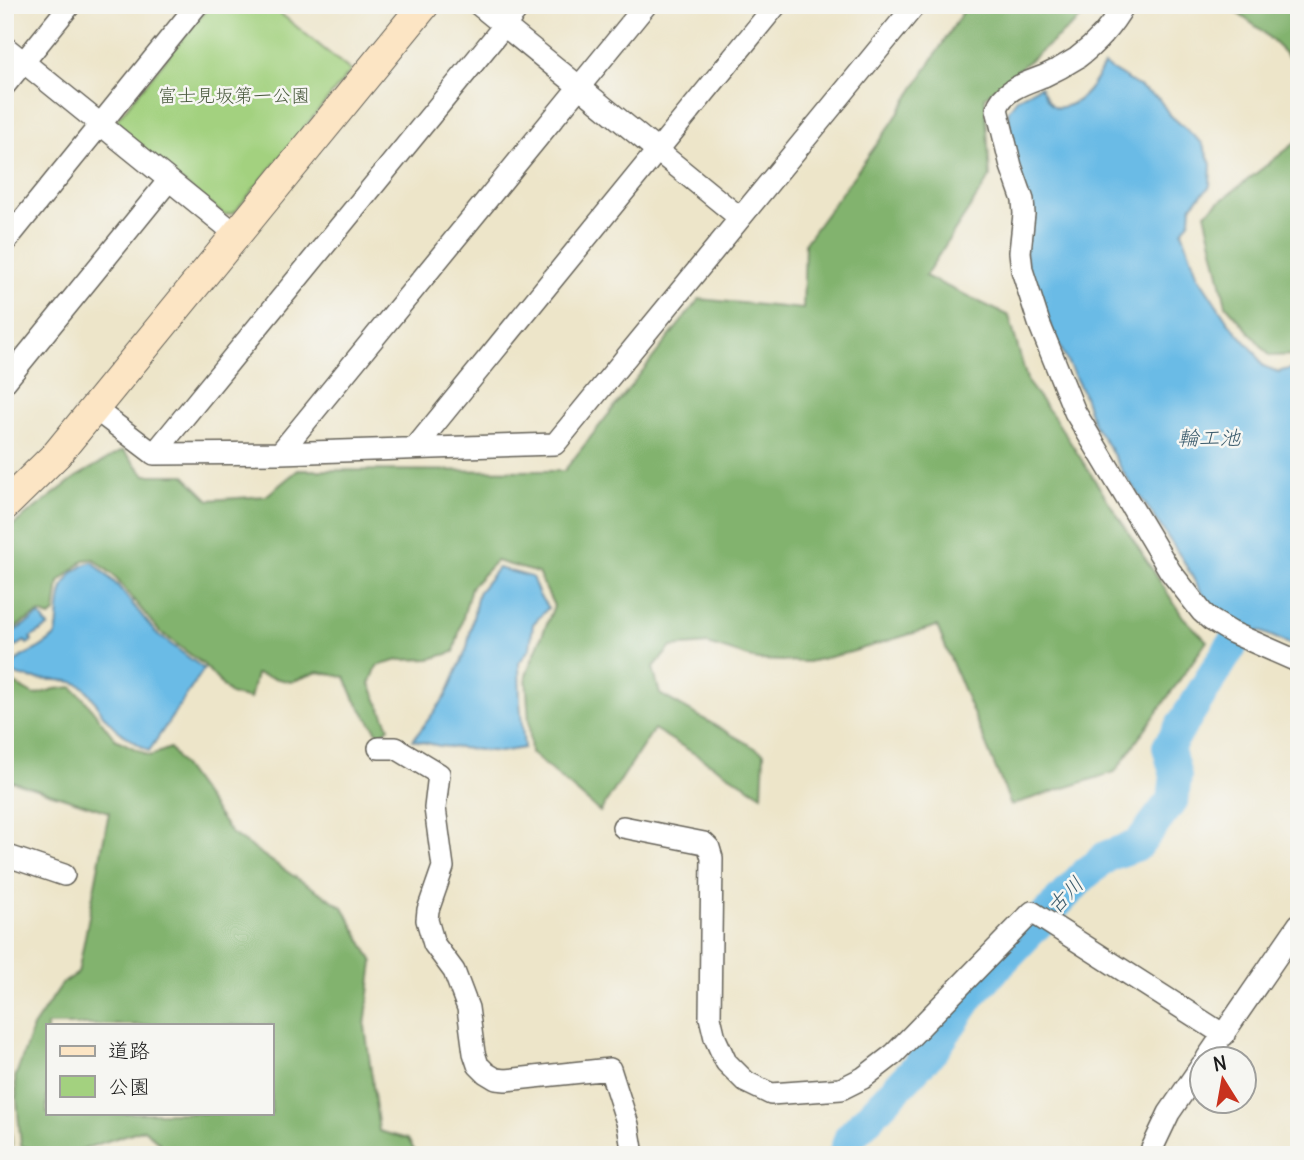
<svg xmlns="http://www.w3.org/2000/svg" width="1304" height="1160" font-family="Delius,'Klee One',sans-serif">
  <style>
    .green { fill: #a3d17f; stroke: #60764e; stroke-width: 2 }
    .forest { fill: #82b36e; stroke: #4f6845; stroke-width: 2; fill-rule: evenodd }
    .water { fill: #6bbbe6; stroke: #446c81; stroke-width: 2 }
    .lines { fill: none; stroke-linecap: round; stroke-linejoin: round }
    .river { stroke: #6bbbe6; stroke-width: 32 }
    .street-casing { stroke: #656259; stroke-width: 24 }
    .secondary-casing { stroke: #656259; stroke-width: 32 }
    .street { stroke: #fff; stroke-width: 21 }
    .secondary { stroke: #fce5c4; stroke-width: 30 }
    .labels { text-anchor: middle; dominant-baseline: central; stroke-width: 5; stroke-linejoin: round; paint-order: stroke }
    .park-label { font-size: 19px; fill: #4b5b3f; stroke: #f6f6f2 }
    .water-label { font-size: 21px; font-style: italic; fill: #3c5c6d; stroke: #f6f6f2 }
  </style>
  <rect width="100%" height="100%" fill="#f6f6f2"/>
  <filter id="ink" filterUnits="userSpaceOnUse"><feTurbulence type="fractalNoise" baseFrequency=".0143" numOctaves="2"/><feDisplacementMap in="SourceGraphic" scale="14" xChannelSelector="R" yChannelSelector="G"/><feConvolveMatrix kernelMatrix="1 2 1 2 8 2 1 2 1" color-interpolation-filters="sRGB"/></filter>
  <filter id="wash" filterUnits="userSpaceOnUse"><feTurbulence type="fractalNoise" baseFrequency=".00686" numOctaves="4" result="noise"/><feDisplacementMap in="SourceGraphic" scale="28" xChannelSelector="R" yChannelSelector="G"/><feGaussianBlur stdDeviation="1.57" result="paint"/><feColorMatrix in="noise" values="0 0 0 0 0 0 0 0 0 0 0 0 0 0 0 0 0 1.4 0 .05"/><feComposite in="paint" operator="in"/></filter>
  <g filter="url(#wash)">
    <rect width="100%" height="100%" fill="#ede5c9"/>
    <!-- green -->
    <path class="green" d="M 210,5 L 270,5 L 351,71 L 234,213 L 224,215 L 118,131 L 117,119 Z"/>
    <!-- forest -->
    <path class="forest" d="M 967,5 L 1093,5 L 1091,10 L 985,97 L 990,177 L 925,276 L 1009,316 L 1028,383 L 1054,417 L 1183,617 L 1207,641 L 1115,772 L 1011,805 L 937,626 L 851,652 L 808,662 L 758,660 L 708,644 L 671,647 L 653,668 L 660,694 L 764,753 L 762,795 L 654,729 L 600,812 L 531,753 L 526,675 L 554,606 L 538,573 L 496,561 L 471,587 L 454,652 L 430,659 L 399,660 L 377,666 L 370,684 L 389,727 L 380,736 L 355,700 L 345,677 L 318,672 L 291,682 L 256,674 L 250,699 L 230,694 L 204,665 L 159,631 L 114,576 L 94,559 L 84,560 L 59,582 L 55,613 L 50,617 L 40,613 L 22,623 L 7,634 L 7,669 L 15,684 L 34,695 L 55,689 L 72,687 L 84,699 L 115,739 L 150,756 L 170,748 L 231,833 L 292,875 L 343,907 L 373,962 L 365,1026 L 379,1131 L 408,1139 L 417,1155 L 172,1155 L 144,1129 L 65,1155 L 51,1155 L 21,1146 L 15,1078 L 33,1027 L 62,984 L 78,973 L 109,812 L 5,779 L 5,531 L 76,477 L 123,450 L 145,475 L 184,475 L 209,500 L 266,496 L 298,470 L 564,471 L 699,299 L 803,309 L 805,243 L 892,123 ZM 47,1025 L 271,1025 L 271,1113 L 47,1113 Z
      M 1226,5 L 1299,5 L 1299,67 L 1261,30 Z
      M 1299,140 L 1299,355 L 1270,356 L 1226,305 L 1205,213 Z
      M 5,1059 L 12,1146 L 5,1150 Z"/>
    <!-- water -->
    <path class="water" d="M 1104,65 L 1159,99 L 1169,114 L 1202,143 L 1211,164 L 1210,186 L 1191,206 L 1190,220 L 1182,231 L 1198,276 L 1228,322 L 1255,352 L 1263,366 L 1278,372 L 1299,366 L 1299,648 L 1255,629 L 1243,627 L 1210,605 L 1198,587 L 1183,560 L 1151,512 L 1126,477 L 1110,449 L 1094,425 L 1082,391 L 1057,341 L 1028,273 L 1008,111 L 1018,98 L 1040,86 C 1044,92 1047,101 1052,105 C 1057,108 1057,108 1062,107 C 1083,104 1095,82 1104,65 Z
      M 93,562 L 118,586 L 156,633 L 204,669 L 149,751 C 133,741 117,732 105,717 C 97,708 93,693 82,686 C 64,675 34,685 12,672 C 12,656 31,654 42,646 C 47,643 52,639 56,635 C 61,611 55,584 78,569 C 84,565 86,563 93,562 Z
      M 498,568 L 532,577 L 539,595 L 548,608 L 533,624 L 530,648 L 519,663 L 520,702 L 524,748 L 500,752 L 440,746 L 413,740 L 446,696 L 467,648 L 478,593 Z
      M 40,615 L 48,627 L 30,638 L 32,641 L 27,644 L 25,641 L 15,647 L 8,635 Z"/>
    <g class="lines">
      <!-- river -->
      <path class="river" d="M 844,1155 L 850,1137 L 934,1049 L 971,994 L 1085,874 L 1107,856 L 1138,845 L 1173,799 L 1176,776 L 1168,747 L 1243,627"/>
    </g>
  </g>
  <g filter="url(#ink)">
    <g class="lines">
      <defs>
        <path id="street" d="M 479,5 L 740,218
          M 1124,5 C 1112,26 1096,44 1077,58 C 1066,65 1055,71 1044,76 C 1026,83 1003,89 997,109 L 1011,166 L 1023,200 L 1024,214 L 1020,252 L 1022,270 L 1039,323 L 1075,412 L 1170,571 L 1202,612 L 1211,620 L 1231,632 L 1299,662
          M 5,47 L 237,235
          M 5,85 L 70,5
          M 5,242 L 197,5
          M 5,382 L 169,180
          M 95,409 L 154,454 L 280,453 L 555,444 L 915,5
          M 415,448 L 776,5
          M 280,453 L 646,5
          M 154,454 L 521,5
          M 379,748 L 396,748 L 439,774 L 435,808 L 443,867 L 428,910 L 427,920 L 434,944 L 454,971 L 468,1008 L 474,1053 L 478,1065 L 486,1073 L 496,1079 L 506,1080 L 610,1069 L 628,1125 L 633,1155
          M 623,827 L 704,843 L 709,848 L 712,858 L 710,1017 L 715,1038 L 726,1062 L 746,1082 L 771,1094 L 841,1089 L 863,1078 L 894,1054 L 1032,912 L 1224,1035
          M 5,855 L 64,875
          M 1207,1058 L 1299,924
          M 1149,1155 L 1169,1113 L 1202,1065"/>
        <path id="secondary" d="M 5,505 L 57,454 L 424,5"/>
      </defs>
      <!-- street casing -->
      <use href="#street" class="street-casing"/>
      <!-- secondary casing -->
      <use href="#secondary" class="secondary-casing"/>
      <!-- street -->
      <use href="#street" class="street"/>
      <!-- secondary -->
      <use href="#secondary" class="secondary"/>
    </g>
  </g>
  <g class="labels">
    <!-- park labels -->
    <g class="park-label">
      <text x="234" y="95">富士見坂第一公園</text>
    </g>
    <!-- water labels -->
    <g class="water-label">
      <text x="1209" y="437">輪工池</text>
      <text transform="translate(1065 895) rotate(-46)">古川</text>
    </g>
  </g>
  <!-- margin -->
  <rect width="1304" height="1160" fill="none" stroke="#f6f6f2" stroke-width="28"/>
  <!-- legend -->
  <rect x="46" y="1024" width="228" height="91" fill="#f6f6f2" stroke="#9f9f9c" stroke-width="2"/>
  <rect x="60" y="1046" width="35" height="10" fill="#fce5c4" stroke="#9f9f9c" stroke-width="2"/>
  <text x="108" y="1058" font-size="21" fill="#1c1c1c">道路</text>
  <rect x="60" y="1076" width="35" height="21" fill="#a3d17f" stroke="#9f9f9c" stroke-width="2"/>
  <text x="108" y="1094" font-size="21" fill="#1c1c1c">公園</text>
  <!-- north arrow -->
  <g transform="translate(1223 1080) rotate(349)"><circle r="33" fill="#f6f6f2" stroke="#9f9f9c" stroke-width="2"/>
  <path d="M0-5L12 26L0 18L-12 26Z" fill="#c8321e"/>
  <text y="-10" font-size="19" font-weight="bold" text-anchor="middle" fill="#1c1c1c">N</text>
  </g>
</svg>
